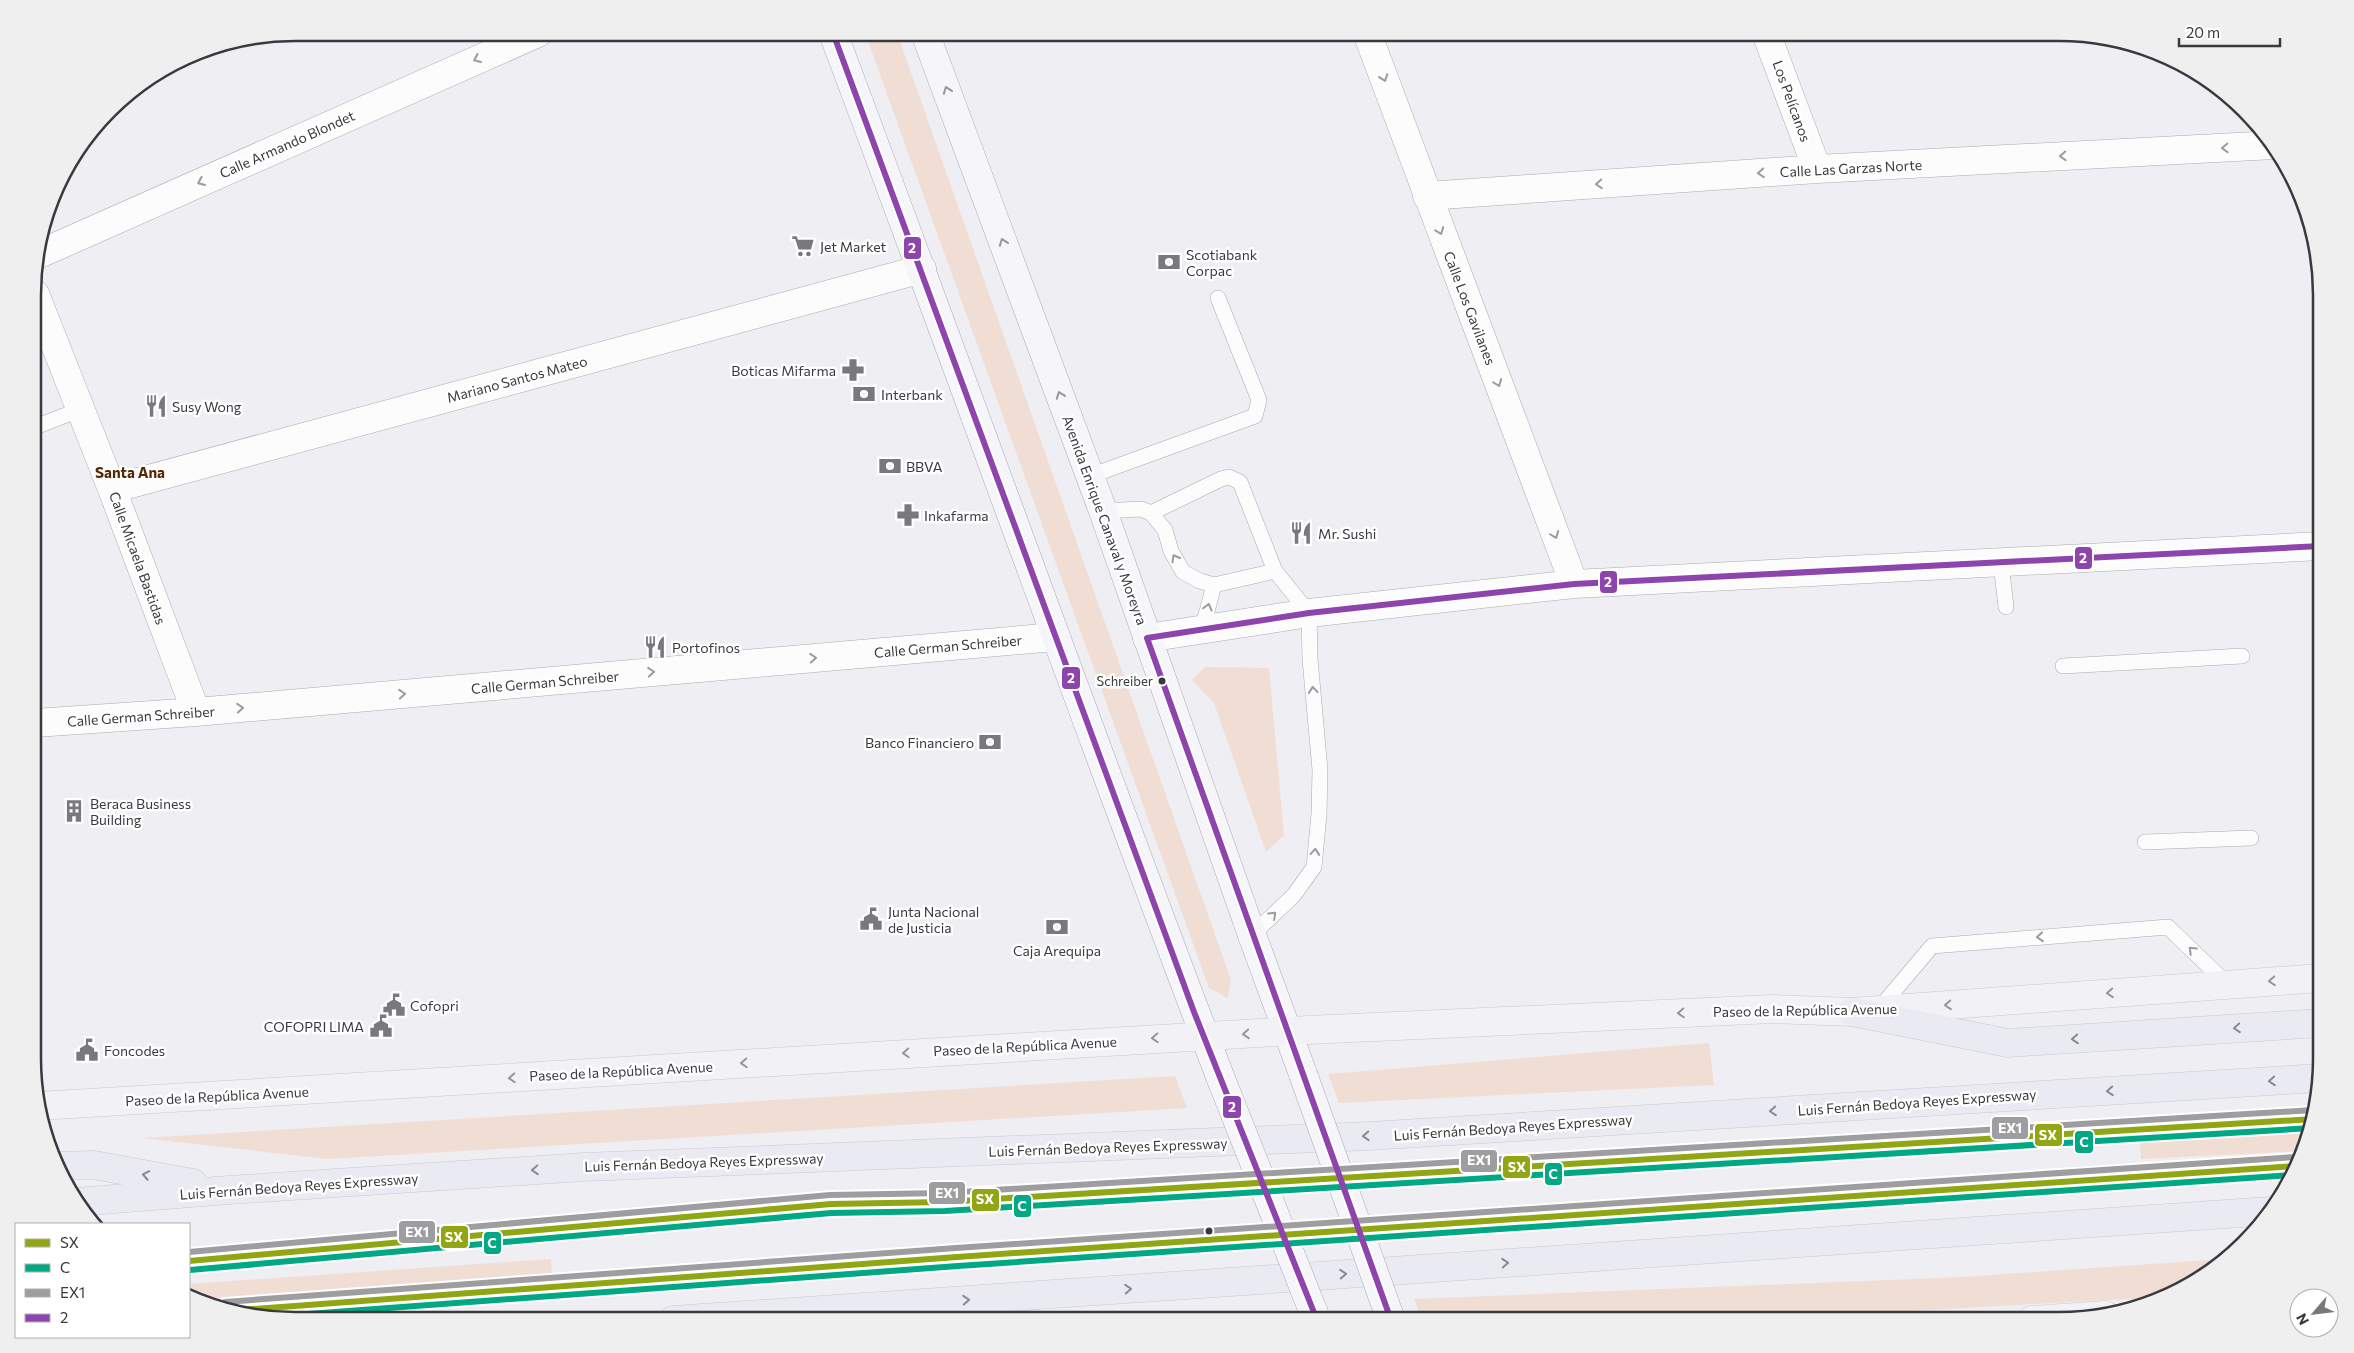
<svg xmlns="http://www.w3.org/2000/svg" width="2354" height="1353" font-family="Commissioner,sans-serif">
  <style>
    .green { fill: #f0ded5 }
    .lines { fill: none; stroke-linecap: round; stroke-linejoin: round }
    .lane-casing { stroke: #aaabaf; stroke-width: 16 }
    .street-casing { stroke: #aaabaf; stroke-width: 29 }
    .secondary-casing { stroke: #aaabaf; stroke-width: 29 }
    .primary-casing { stroke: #c9cacd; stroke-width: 29 }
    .highway-casing { stroke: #c9cacd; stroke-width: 29 }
    .lane { stroke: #fcfcfd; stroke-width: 15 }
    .street { stroke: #fcfcfd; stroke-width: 28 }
    .secondary { stroke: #f6f6fa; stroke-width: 28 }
    .primary { stroke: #f1f1f6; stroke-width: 28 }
    .highway { stroke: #e9eaf2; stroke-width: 28 }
    .secondary-bridge-casing { stroke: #aaabaf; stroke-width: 29; stroke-linecap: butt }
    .secondary-bridge { stroke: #f6f6fa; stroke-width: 28 }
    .bus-1-casing { stroke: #fff; stroke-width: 10 }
    .bus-2-casing { stroke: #fff; stroke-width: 10 }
    .bus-3-casing { stroke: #fff; stroke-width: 10 }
    .bus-4-casing { stroke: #fff; stroke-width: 10 }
    .bus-1 { stroke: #91a612; stroke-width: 6 }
    .bus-2 { stroke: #00a884; stroke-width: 6 }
    .bus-3 { stroke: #9e9ea0; stroke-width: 6 }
    .bus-4 { stroke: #8e44ad; stroke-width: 6 }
    .oneway { stroke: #9a9b9e }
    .oneway2 { stroke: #98989c }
    .oneway3 { stroke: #95969a }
    .oneway4 { stroke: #88898f }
    .bus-dot { fill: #393a3e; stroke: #fff; stroke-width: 2 }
    .labels { text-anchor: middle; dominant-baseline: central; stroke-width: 5; stroke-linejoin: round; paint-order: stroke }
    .bus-label { font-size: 13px; fill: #393a3e; stroke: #fff; text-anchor: end }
    .street-label { font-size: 14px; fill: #393a3e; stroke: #fff }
    .poi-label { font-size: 14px; fill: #393a3e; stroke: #fff; text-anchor: start }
    .neighbourhood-label { font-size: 15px; font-weight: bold; fill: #532802; stroke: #fff }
    .rim { fill: none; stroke: #393a3e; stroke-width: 2.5 }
    .line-badge { stroke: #fff; stroke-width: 2 }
    .badge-label { font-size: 14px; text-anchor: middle; font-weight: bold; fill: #fff }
  </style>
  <rect width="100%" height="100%" fill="#eeeef3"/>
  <!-- green -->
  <path class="green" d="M 865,33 L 897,33 L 1231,980 L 1228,998 L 1209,988 Z
    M 1205,667 L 1269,668 L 1284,835 L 1266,852 L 1214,703 L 1192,680 Z
    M 1709,1043 L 1714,1085 L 1339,1103 L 1328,1074 Z
    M 1175,1076 L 1187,1108 L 328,1159 L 142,1138 Z
    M 2310,1131 L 2302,1151 L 2141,1159 L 2140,1139 Z
    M 551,1259 L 552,1278 L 198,1299 L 189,1296 L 189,1284 Z
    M 2224,1259 L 2190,1285 L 2161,1297 L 1749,1320 L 1422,1320 L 1414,1299 L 1962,1277 Z"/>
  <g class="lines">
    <defs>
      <path id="lane" d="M 35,427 L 79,410
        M 1090,476 L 1255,416 L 1259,400 L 1218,298
        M 1103,511 L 1141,509 L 1151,513 L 1165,530 L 1171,551 L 1183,572 L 1200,581 L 1214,585 L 1275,571 L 1309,613 L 1310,659 L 1320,770 L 1319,814 L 1314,867 L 1294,895 L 1252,935
        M 1151,513 L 1221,479 L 1229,477 L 1240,482 L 1275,571
        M 2001,563 L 2006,607
        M 1202,630 L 1214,585
        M 2063,666 L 2242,656
        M 2145,842 L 2251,838
        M 1878,1010 L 1932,946 L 2168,927 L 2227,984
        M 189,1261 L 831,1204 L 944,1202 L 2314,1119
        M 226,1311 L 957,1257 L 1597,1215 L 2296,1166"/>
      <path id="street" d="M 1367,33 L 1574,584
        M 1766,33 L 1817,169
        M 1427,196 L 1817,169 L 2274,145
        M 37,255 L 538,33
        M 35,294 L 112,489 L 196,712
        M 112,489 L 922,269
        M 1147,638 L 1309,613 L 1574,584 L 2321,546
        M 35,723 L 196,712 L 1055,637"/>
      <path id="secondary" d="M 833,33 C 964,381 1088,731 1221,1079
        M 925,33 L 1103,511 L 1252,935 L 1303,1074
        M 1381,1292 L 1391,1320"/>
      <path id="primary" d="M 38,1106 L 1308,1030 L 1772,1009 L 1852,1012 L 2321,978
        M 2032,1320 L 2105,1315"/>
      <path id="highway" d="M 1852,1012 L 2008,1043 L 2321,1023
        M 58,1166 L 94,1165 L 193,1183
        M 76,1202 L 229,1190 L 584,1167 L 1369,1136 L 2320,1078
        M 673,1320 L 2270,1211"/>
    </defs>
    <!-- lane casing -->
    <use href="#lane" class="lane-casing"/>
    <!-- street casing -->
    <use href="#street" class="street-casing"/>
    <!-- secondary casing -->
    <use href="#secondary" class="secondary-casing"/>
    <!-- primary casing -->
    <use href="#primary" class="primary-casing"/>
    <!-- highway casing -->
    <use href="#highway" class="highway-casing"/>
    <!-- lane -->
    <use href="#lane" class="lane"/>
    <!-- street -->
    <use href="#street" class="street"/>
    <!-- secondary -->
    <use href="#secondary" class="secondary"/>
    <!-- primary -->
    <use href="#primary" class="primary"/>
    <!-- highway -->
    <use href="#highway" class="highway"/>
    <defs>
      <path id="secondary-bridge" d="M 1303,1074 L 1381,1292
        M 1221,1079 L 1315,1316"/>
    </defs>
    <!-- secondary-bridge casing -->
    <use href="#secondary-bridge" class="secondary-bridge-casing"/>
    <!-- secondary-bridge -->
    <use href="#secondary-bridge" class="secondary-bridge"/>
    <defs>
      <path id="bus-1" d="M 189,1261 L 831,1204 L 944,1202 L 2314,1119
        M 226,1311 L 957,1257 L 2296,1166"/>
      <path id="bus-2" d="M 190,1270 L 831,1213 L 945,1211 L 2312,1128
        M 267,1317 L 958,1266 L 2292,1175"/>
      <path id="bus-3" d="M 189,1252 L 830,1195 L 944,1193 L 2313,1110
        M 225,1302 L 956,1248 L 2295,1157"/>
      <path id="bus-4" d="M 833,33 L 1194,1012 L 1317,1320
        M 1391,1320 L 1147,638 L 1309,613 L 1574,584 L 2321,546"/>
    </defs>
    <!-- bus-1 casing -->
    <use href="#bus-1" class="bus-1-casing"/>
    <!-- bus-2 casing -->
    <use href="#bus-2" class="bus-2-casing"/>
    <!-- bus-3 casing -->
    <use href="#bus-3" class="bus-3-casing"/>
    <!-- bus-4 casing -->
    <use href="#bus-4" class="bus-4-casing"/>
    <!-- bus-1 -->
    <use href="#bus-1" class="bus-1"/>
    <!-- bus-2 -->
    <use href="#bus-2" class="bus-2"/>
    <!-- bus-3 -->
    <use href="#bus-3" class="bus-3"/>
    <!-- bus-4 -->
    <use href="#bus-4" class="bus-4"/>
  </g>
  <!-- one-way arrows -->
  <defs><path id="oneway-chevron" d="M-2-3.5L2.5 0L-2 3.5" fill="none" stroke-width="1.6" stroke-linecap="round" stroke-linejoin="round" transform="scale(1.25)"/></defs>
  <g class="oneway">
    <use href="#oneway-chevron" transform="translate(477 59) rotate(156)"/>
    <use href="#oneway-chevron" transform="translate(1384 78) rotate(70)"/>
    <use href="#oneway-chevron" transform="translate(2225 148) rotate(177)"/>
    <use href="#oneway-chevron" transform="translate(2063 156) rotate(177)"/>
    <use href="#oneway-chevron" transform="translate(1761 173) rotate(176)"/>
    <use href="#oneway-chevron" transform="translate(201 182) rotate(156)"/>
    <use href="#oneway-chevron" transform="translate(1599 184) rotate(176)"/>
    <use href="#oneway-chevron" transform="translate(1440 231) rotate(69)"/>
    <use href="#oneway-chevron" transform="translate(1498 383) rotate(69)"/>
    <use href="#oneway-chevron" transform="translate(1555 535) rotate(69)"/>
    <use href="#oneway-chevron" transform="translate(1175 558) rotate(-120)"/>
    <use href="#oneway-chevron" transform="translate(1208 607) rotate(-75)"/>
    <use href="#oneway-chevron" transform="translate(813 658) rotate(-5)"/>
    <use href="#oneway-chevron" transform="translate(651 672) rotate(-5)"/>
    <use href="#oneway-chevron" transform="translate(1313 690) rotate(-95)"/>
    <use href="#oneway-chevron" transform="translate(402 694) rotate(-5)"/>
    <use href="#oneway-chevron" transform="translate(240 708) rotate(-5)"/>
    <use href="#oneway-chevron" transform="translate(1315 852) rotate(-85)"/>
    <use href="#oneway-chevron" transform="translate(1273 915) rotate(-43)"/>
    <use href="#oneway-chevron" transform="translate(2040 937) rotate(175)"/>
    <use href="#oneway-chevron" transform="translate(2192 950) rotate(-136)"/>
  </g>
  <g class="oneway2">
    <use href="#oneway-chevron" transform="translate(947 90) rotate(-110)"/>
    <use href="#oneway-chevron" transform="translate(1003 242) rotate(-110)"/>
    <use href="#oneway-chevron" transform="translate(1060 395) rotate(-110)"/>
  </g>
  <g class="oneway3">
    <use href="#oneway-chevron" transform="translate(2272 981) rotate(176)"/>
    <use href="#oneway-chevron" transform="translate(2110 993) rotate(176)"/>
    <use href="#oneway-chevron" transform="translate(1948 1005) rotate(176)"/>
    <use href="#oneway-chevron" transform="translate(1681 1013) rotate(177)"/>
    <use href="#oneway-chevron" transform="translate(1246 1034) rotate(176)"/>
    <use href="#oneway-chevron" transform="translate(1155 1038) rotate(177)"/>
    <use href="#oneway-chevron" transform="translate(906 1053) rotate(177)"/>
    <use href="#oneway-chevron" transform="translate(744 1063) rotate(177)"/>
    <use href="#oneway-chevron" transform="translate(512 1078) rotate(177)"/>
  </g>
  <g class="oneway4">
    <use href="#oneway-chevron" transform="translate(2237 1028) rotate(176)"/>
    <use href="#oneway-chevron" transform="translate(2075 1039) rotate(176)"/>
    <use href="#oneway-chevron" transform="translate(2272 1081) rotate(176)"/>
    <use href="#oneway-chevron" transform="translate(2110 1091) rotate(176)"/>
    <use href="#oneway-chevron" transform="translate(1773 1111) rotate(176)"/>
    <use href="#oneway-chevron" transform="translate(1366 1136) rotate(177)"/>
    <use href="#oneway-chevron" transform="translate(535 1170) rotate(176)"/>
    <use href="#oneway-chevron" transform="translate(146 1175) rotate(-169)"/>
    <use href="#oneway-chevron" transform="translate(1505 1263) rotate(-4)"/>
    <use href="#oneway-chevron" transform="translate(1343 1274) rotate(-4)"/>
    <use href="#oneway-chevron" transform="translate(1128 1289) rotate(-4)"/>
    <use href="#oneway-chevron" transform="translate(966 1300) rotate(-4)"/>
  </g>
  <!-- icons -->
  <defs>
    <symbol id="supermarket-bare" viewBox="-9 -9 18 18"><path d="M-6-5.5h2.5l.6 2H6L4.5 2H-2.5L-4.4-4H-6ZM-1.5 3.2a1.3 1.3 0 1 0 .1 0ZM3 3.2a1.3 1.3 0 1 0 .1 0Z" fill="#78797d" stroke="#fff" stroke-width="2.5" paint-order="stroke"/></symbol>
    <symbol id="bank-bare" viewBox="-9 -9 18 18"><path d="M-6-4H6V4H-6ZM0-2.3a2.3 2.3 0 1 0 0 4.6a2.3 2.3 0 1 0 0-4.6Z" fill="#78797d" stroke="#fff" stroke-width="2.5" paint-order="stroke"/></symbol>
    <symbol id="pharmacy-bare" viewBox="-9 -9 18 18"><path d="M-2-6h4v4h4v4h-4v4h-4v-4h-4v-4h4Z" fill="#78797d" stroke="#fff" stroke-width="2.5" paint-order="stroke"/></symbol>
    <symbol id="restaurant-bare" viewBox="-9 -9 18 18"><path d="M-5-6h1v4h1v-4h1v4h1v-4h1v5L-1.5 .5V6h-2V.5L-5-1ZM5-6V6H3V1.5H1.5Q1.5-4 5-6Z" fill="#78797d" stroke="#fff" stroke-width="2.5" paint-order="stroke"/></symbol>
    <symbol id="building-bare" viewBox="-9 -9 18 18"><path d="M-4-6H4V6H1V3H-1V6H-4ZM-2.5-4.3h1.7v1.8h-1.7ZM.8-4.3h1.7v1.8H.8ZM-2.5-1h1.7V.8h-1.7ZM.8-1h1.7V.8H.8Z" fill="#78797d" stroke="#fff" stroke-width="2.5" paint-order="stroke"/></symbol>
    <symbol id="civic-bare" viewBox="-9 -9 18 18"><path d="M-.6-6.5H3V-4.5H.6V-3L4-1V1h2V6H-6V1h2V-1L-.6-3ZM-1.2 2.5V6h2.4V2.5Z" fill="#78797d" stroke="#fff" stroke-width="2.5" paint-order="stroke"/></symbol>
  </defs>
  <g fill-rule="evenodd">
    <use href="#supermarket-bare" x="787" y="230" width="32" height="32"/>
    <use href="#bank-bare" x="1153" y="246" width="32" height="32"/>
    <use href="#pharmacy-bare" x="837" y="354" width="32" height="32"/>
    <use href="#bank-bare" x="848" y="378" width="32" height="32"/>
    <use href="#restaurant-bare" x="140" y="390" width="32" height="32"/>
    <use href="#bank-bare" x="874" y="450" width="32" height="32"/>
    <use href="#pharmacy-bare" x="892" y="499" width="32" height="32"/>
    <use href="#restaurant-bare" x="1285" y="517" width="32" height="32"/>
    <use href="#restaurant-bare" x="639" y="631" width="32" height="32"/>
    <use href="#bank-bare" x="974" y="726" width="32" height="32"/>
    <use href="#building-bare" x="58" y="795" width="32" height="32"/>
    <use href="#civic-bare" x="855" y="903" width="32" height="32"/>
    <use href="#bank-bare" x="1041" y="911" width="32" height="32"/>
    <use href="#civic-bare" x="378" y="989" width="32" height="32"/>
    <use href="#civic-bare" x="365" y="1010" width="32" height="32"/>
    <use href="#civic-bare" x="71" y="1034" width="32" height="32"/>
  </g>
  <!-- markers -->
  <g class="bus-dot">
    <circle cx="1162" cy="681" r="4.5"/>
    <circle cx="1209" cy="1231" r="4.5"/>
  </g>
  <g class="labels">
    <!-- bus labels -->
    <g class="bus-label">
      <text x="1153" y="681">Schreiber</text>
    </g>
    <!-- street labels -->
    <g class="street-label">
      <text transform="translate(1792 101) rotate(70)">Los Pelícanos</text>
      <text transform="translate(287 144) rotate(-24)">Calle Armando Blondet</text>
      <text transform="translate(1851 168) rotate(-3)">Calle Las Garzas Norte</text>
      <text transform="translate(1470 308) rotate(69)">Calle Los Gavilanes</text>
      <text transform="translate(517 379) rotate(-15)">Mariano Santos Mateo</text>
      <text transform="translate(1105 520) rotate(70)">Avenida Enrique Canaval y Moreyra</text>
      <text transform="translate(138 558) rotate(70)">Calle Micaela Bastidas</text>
      <text transform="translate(948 646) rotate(-5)">Calle German Schreiber</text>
      <text transform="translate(545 682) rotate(-5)">Calle German Schreiber</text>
      <text transform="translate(141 716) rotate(-4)">Calle German Schreiber</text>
      <text transform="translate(1805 1010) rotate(-1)">Paseo de la República Avenue</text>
      <text transform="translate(1025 1046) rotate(-3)">Paseo de la República Avenue</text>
      <text transform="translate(621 1071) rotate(-3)">Paseo de la República Avenue</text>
      <text transform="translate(217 1096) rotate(-3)">Paseo de la República Avenue</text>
      <text transform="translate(1917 1102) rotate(-4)">Luis Fernán Bedoya Reyes Expressway</text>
      <text transform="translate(1513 1127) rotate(-4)">Luis Fernán Bedoya Reyes Expressway</text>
      <text transform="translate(1108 1147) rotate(-2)">Luis Fernán Bedoya Reyes Expressway</text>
      <text transform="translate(704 1162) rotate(-2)">Luis Fernán Bedoya Reyes Expressway</text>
      <text transform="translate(299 1186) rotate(-4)">Luis Fernán Bedoya Reyes Expressway</text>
    </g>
    <!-- poi labels -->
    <g class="poi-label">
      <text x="820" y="246">Jet Market</text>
      <text x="1186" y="254">Scotiabank<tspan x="1186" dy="16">Corpac</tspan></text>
      <text x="836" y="370" text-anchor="end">Boticas Mifarma</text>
      <text x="881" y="394">Interbank</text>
      <text x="172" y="406">Susy Wong</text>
      <text x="906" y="466">BBVA</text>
      <text x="924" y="515">Inkafarma</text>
      <text x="1318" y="533">Mr. Sushi</text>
      <text x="672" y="647">Portofinos</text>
      <text x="974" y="742" text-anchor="end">Banco Financiero</text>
      <text x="90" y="803">Beraca Business<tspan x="90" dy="16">Building</tspan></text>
      <text x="888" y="911">Junta Nacional<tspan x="888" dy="16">de Justicia</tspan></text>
      <text x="1057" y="950" text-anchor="middle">Caja Arequipa</text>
      <text x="410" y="1005">Cofopri</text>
      <text x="364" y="1026" text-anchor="end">COFOPRI LIMA</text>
      <text x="104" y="1050">Foncodes</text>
    </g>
    <!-- neighbourhood labels -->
    <g class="neighbourhood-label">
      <text x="130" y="472">Santa Ana</text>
    </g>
  </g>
  <!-- crop -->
  <path d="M0 0H2354V1353H0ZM295 41H2059A254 254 0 0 1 2313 295V1058A254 254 0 0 1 2059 1312H295A254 254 0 0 1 41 1058V295A254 254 0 0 1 295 41Z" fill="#efeff0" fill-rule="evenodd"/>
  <path class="rim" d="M295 41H2059A254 254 0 0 1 2313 295V1058A254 254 0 0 1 2059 1312H295A254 254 0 0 1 41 1058V295A254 254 0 0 1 295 41Z"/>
  <g class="line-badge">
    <rect x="903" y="236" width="19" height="24" rx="5" fill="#8e44ad"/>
    <rect x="2074" y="546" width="19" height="24" rx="5" fill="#8e44ad"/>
    <rect x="1599" y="570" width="19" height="24" rx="5" fill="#8e44ad"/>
    <rect x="1061" y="666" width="20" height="24" rx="5" fill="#8e44ad"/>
    <rect x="1222" y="1095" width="20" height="24" rx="5" fill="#8e44ad"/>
    <rect x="1991" y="1116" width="38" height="24" rx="5" fill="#9e9ea0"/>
    <rect x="2034" y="1123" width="29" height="24" rx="5" fill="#91a612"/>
    <rect x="2074" y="1130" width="20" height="24" rx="5" fill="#00a884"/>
    <rect x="1460" y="1149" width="38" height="24" rx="5" fill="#9e9ea0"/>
    <rect x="1502" y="1155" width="29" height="24" rx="5" fill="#91a612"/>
    <rect x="1544" y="1162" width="19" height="24" rx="5" fill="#00a884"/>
    <rect x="928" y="1181" width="38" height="24" rx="5" fill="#9e9ea0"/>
    <rect x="971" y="1188" width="29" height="24" rx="5" fill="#91a612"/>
    <rect x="1013" y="1194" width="19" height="24" rx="5" fill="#00a884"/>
    <rect x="398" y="1220" width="38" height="24" rx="5" fill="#9e9ea0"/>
    <rect x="440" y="1225" width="29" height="24" rx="5" fill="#91a612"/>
    <rect x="483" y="1231" width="19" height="24" rx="5" fill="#00a884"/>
  </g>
  <g class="badge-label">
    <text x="912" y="253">2</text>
    <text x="2083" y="563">2</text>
    <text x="1608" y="587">2</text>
    <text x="1071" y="683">2</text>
    <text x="1232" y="1112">2</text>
    <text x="2010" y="1133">EX1</text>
    <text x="2048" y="1140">SX</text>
    <text x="2084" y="1147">C</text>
    <text x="1479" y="1165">EX1</text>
    <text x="1517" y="1172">SX</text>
    <text x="1553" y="1179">C</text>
    <text x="947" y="1198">EX1</text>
    <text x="985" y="1204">SX</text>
    <text x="1022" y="1211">C</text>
    <text x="417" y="1237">EX1</text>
    <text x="454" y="1242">SX</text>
    <text x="492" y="1248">C</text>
  </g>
  <!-- legend -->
  <rect x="15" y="1223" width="175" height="115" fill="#ffffff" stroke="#b0b0b2"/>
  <rect x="25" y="1239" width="25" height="8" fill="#91a612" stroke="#b0b0b2"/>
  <text x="60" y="1248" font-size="15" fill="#393a3e">SX</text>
  <rect x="25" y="1264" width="25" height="8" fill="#00a884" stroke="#b0b0b2"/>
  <text x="60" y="1273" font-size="15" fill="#393a3e">C</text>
  <rect x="25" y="1289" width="25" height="8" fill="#9e9ea0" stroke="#b0b0b2"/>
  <text x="60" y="1298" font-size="15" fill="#393a3e">EX1</text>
  <rect x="25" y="1314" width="25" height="8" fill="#8e44ad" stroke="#b0b0b2"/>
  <text x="60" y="1323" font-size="15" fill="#393a3e">2</text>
  <!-- north arrow -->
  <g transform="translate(2314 1313) rotate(242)"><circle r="24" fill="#ffffff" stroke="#b0b0b2"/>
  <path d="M0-4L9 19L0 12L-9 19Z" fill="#78797d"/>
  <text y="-8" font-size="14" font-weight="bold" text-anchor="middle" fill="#393a3e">N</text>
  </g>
  <!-- scale -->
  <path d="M2179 38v8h101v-8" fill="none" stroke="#393a3e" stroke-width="2.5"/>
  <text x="2186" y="38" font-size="15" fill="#393a3e" stroke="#ffffff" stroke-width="4" paint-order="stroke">20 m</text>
</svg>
